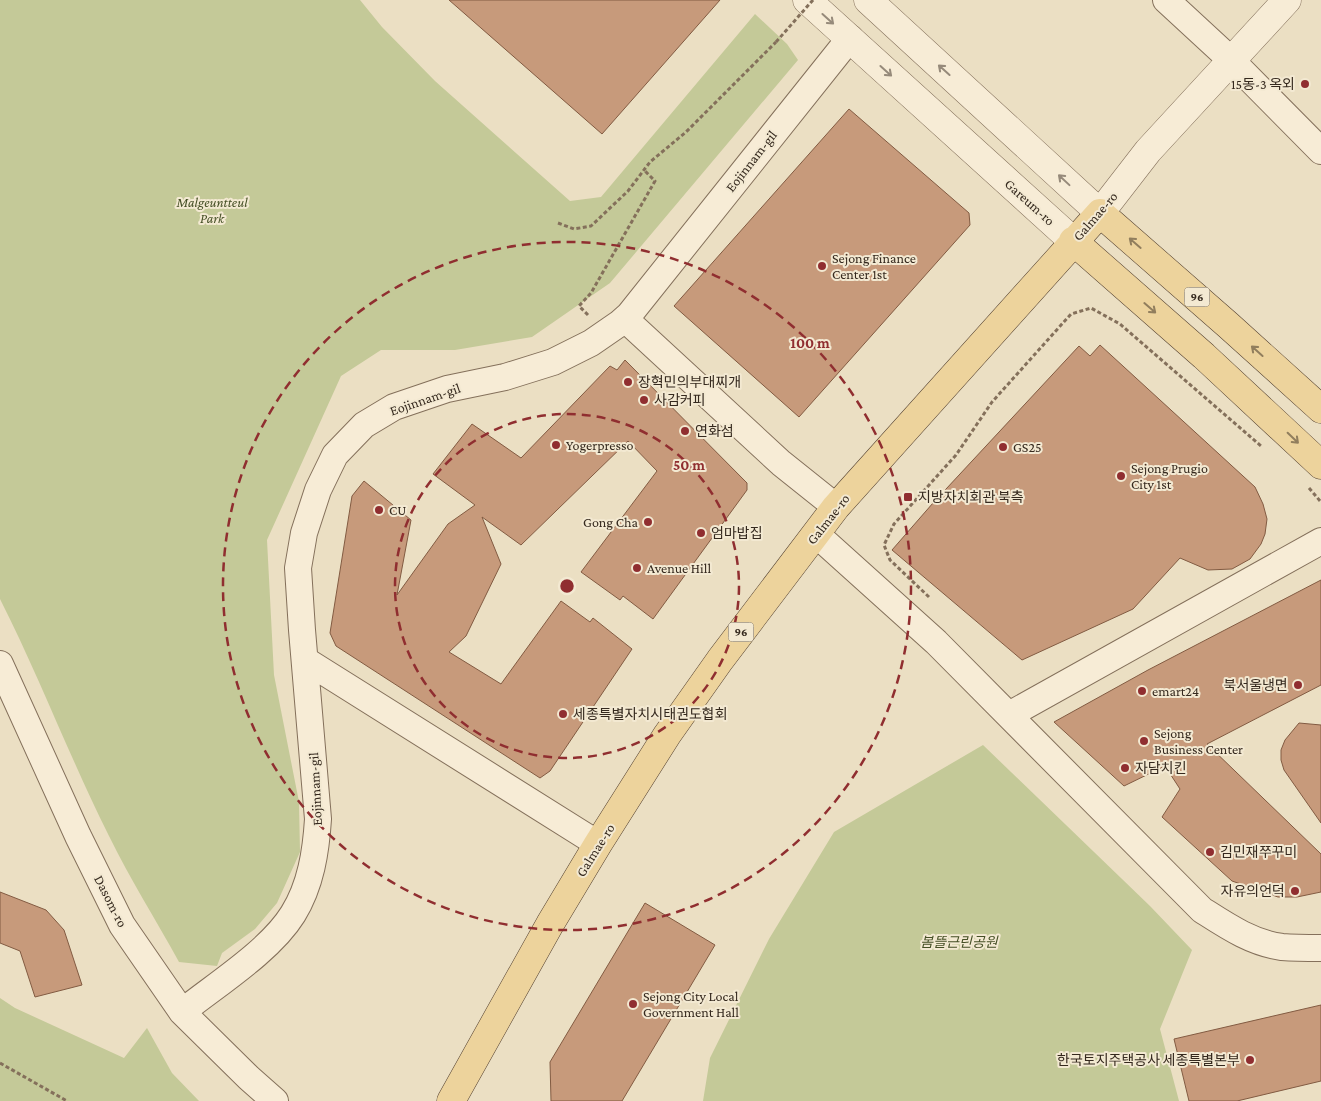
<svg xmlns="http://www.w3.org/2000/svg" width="1321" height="1101" font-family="'Crimson Pro','Noto Sans KR',serif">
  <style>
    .green { fill: #c4c998 }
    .building { fill: #c79a7b; stroke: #825b42 }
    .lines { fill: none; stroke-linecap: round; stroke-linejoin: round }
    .minor-casing { stroke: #84705b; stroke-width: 28 }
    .tertiary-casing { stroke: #84705b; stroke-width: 29 }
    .primary-casing { stroke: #523f2f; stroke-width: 29 }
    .path { stroke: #84705b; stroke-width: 3; stroke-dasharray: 4 2.5; stroke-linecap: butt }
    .minor { stroke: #f7ecd6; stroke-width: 26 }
    .tertiary { stroke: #f7ecd6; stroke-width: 28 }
    .primary { stroke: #edd39c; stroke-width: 28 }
    .path-bridge { stroke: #84705b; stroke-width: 3; stroke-dasharray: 4 2.5; stroke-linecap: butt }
    .oneway { stroke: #968a7a }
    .oneway2 { stroke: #917e5d }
    .ring { fill: none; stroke: #902e30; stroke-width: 2.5; stroke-dasharray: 9 6 }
    .poi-dot { fill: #902e30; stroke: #f3e9d2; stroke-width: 2 }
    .labels { text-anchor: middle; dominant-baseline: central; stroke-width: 4; stroke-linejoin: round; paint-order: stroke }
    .shield { fill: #f3e9d2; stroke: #6e6354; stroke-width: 1 }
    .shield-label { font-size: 12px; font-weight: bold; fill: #35291e }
    .poi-label { font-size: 14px; fill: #35291e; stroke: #f3e9d2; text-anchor: start }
    .street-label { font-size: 14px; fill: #35291e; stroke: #f3e9d2 }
    .park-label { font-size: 14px; font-style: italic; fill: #465026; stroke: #f3e9d2 }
    .centre { fill: #902e30; stroke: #f3e9d2; stroke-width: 2.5 }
    .ring-label { font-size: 15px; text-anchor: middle; font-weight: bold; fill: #902e30; stroke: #f3e9d2; stroke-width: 4; stroke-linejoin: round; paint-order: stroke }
  </style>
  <rect width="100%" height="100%" fill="#ebdfc3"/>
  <!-- green -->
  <path class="green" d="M 0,0 L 360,0 L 382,27 L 435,81 L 570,201 L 601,197 L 755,14 L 787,44 L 798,60 L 610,283 L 532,337 L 455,350 L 381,350 L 341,376 L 267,540 L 274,675 L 299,802 L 300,852 L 277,903 L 255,929 L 222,953 L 217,966 L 179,962 C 156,920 130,879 109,836 C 70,758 39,676 0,599 Z
    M 983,745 L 1150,906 L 1192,950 L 1160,1029 L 1179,1101 L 703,1101 L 710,1058 L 769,939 L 834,832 Z
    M 0,998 L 15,1008 L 124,1058 L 147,1028 L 172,1073 L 199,1101 L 0,1101 Z"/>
  <!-- building -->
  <path class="building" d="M 449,0 L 720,0 L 602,134 Z
    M 849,109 L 969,213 L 970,225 L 799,417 L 674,306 Z
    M 1100,345 L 1255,487 L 1263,504 L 1267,519 L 1265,534 L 1261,544 L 1250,559 L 1232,569 L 1208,570 L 1180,558 L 1133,609 L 1022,660 L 892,550 L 933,503 L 1079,346 L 1090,356 Z
    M 625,360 L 747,483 L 747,490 L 653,619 L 623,596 L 620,600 L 581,572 L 657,471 L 628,441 L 521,545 L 482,517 L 501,564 L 466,636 L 449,652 L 501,684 L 561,601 L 590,622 L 593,618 L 632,649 L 550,771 L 540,778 L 336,646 L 330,633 L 352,496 L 364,481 L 411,520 L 397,595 L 448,524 L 475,505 L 433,474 L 472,424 L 521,458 L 610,366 L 617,370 Z
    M 1321,580 L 1321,685 L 1207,744 L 1321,854 L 1321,892 L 1297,897 L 1278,897 L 1232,881 L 1162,817 L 1180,789 L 1165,766 L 1124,786 L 1054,722 L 1148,670 Z
    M 1299,723 L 1321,725 L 1321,823 L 1284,770 L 1281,760 L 1281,750 L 1285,740 Z
    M 0,892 L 46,910 L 64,930 L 82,985 L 35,997 L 20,951 L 0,943 Z
    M 645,903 L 715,945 L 622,1101 L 551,1101 L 550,1062 Z
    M 1321,1005 L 1321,1081 L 1237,1101 L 1189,1101 L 1174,1039 Z"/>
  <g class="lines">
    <defs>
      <path id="minor" d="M 1166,0 L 1231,60 L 1321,151
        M 625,319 L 781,463 L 836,507
        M 816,534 L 936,642 L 1202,910 C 1227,926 1252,943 1282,947 C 1295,948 1308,948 1321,948
        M 305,660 L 598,844
        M 0,664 L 78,836 L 122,925 L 182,1012 L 249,1078 L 275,1101
        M 1009,715 L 1321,541
        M 182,1012 C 217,984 270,951 293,914 C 311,885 316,851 318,819 L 302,630 L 298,568 L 304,533 L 318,490 L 335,455 L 364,425 L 394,407 L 447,389 L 505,377 L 553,362 L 591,343 L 620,323 L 629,315 L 850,38"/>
      <path id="tertiary" d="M 807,0 L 1073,241
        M 868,0 L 1100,213 L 1148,151 L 1287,0"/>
      <path id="primary" d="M 1073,241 L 1204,356 L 1321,465
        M 451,1101 L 550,924 L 598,844 L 667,735 L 720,660 L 836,507 L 1100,213 L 1228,325 L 1321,409"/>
    </defs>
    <!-- minor casing -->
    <use href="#minor" class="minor-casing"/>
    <!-- tertiary casing -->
    <use href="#tertiary" class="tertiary-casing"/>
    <!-- primary casing -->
    <use href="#primary" class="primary-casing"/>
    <!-- path -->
    <path class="path" d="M 558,223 L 574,229 L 591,226 L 628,191 L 650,162 L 686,132 L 776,42
      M 588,315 L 579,306 L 591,293 L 655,181 L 644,170
      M 1309,488 L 1321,502
      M 929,597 L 890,560 L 884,545 L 894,524 L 956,455 L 992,402 L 1071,314 L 1091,308 L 1120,324 L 1261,446
      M 0,1063 L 67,1101"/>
    <!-- minor -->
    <use href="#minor" class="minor"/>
    <!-- tertiary -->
    <use href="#tertiary" class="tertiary"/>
    <!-- primary -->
    <use href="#primary" class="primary"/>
    <!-- path-bridge -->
    <path class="path-bridge" d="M 776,42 L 813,0"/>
  </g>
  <!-- one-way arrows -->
  <defs><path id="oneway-shaft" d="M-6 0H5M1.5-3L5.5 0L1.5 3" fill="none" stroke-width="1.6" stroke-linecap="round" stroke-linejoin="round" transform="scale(1.25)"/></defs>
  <g class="oneway">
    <use href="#oneway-shaft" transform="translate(828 19) rotate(42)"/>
    <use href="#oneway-shaft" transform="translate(944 70) rotate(-138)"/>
    <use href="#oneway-shaft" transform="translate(886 71) rotate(42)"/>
    <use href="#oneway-shaft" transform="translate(1064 180) rotate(-137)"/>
  </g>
  <g class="oneway2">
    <use href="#oneway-shaft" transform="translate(1135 243) rotate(-139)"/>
    <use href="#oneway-shaft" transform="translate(1150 308) rotate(41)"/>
    <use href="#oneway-shaft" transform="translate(1257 351) rotate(-138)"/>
    <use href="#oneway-shaft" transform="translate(1293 438) rotate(44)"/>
  </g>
  <!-- distance rings -->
  <g class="ring">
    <circle cx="567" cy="586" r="172"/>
    <circle cx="567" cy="586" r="344"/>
  </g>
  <!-- markers -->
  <g class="poi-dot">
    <circle cx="1305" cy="84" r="5"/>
    <circle cx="822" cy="266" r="5"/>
    <circle cx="628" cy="382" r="5"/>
    <circle cx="644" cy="400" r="5"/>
    <circle cx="685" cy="431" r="5"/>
    <circle cx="556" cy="445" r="5"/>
    <circle cx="1003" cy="447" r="5"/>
    <circle cx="1121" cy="476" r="5"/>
    <rect x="903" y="492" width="10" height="10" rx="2.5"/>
    <circle cx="379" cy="510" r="5"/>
    <circle cx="648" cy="522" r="5"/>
    <circle cx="701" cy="533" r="5"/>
    <circle cx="637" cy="568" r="5"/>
    <circle cx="1298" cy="685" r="5"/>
    <circle cx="1142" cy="691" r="5"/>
    <circle cx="563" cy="714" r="5"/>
    <circle cx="1144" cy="741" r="5"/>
    <circle cx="1125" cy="768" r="5"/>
    <circle cx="1210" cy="852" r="5"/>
    <circle cx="1295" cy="891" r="5"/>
    <circle cx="633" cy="1004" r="5"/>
    <circle cx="1250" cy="1060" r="5"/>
  </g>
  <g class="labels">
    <!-- shield labels -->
    <g class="shield">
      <rect x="1184.5" y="287.5" width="25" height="19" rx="4"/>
      <rect x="728.5" y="622.5" width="25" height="19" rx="4"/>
    </g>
    <g class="shield-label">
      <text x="1197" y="297">96</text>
      <text x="741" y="632">96</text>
    </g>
    <!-- poi labels -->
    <g class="poi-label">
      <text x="1295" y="84" text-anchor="end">15동-3 옥외</text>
      <text x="832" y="258">Sejong Finance<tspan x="832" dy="16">Center 1st</tspan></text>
      <text x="638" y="382">장혁민의부대찌개</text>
      <text x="654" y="400">사감커피</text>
      <text x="695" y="431">연화섬</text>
      <text x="566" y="445">Yogerpresso</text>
      <text x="1013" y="447">GS25</text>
      <text x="1131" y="468">Sejong Prugio<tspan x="1131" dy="16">City 1st</tspan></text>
      <text x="918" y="497">지방자치회관 북측</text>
      <text x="389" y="510">CU</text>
      <text x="638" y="522" text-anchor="end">Gong Cha</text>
      <text x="711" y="533">엄마밥집</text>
      <text x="647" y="568">Avenue Hill</text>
      <text x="1288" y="685" text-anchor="end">북서울냉면</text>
      <text x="1152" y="691">emart24</text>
      <text x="573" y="714">세종특별자치시태권도협회</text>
      <text x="1154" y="733">Sejong<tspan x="1154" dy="16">Business Center</tspan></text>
      <text x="1135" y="768">자담치킨</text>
      <text x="1220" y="852">김민재쭈꾸미</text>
      <text x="1285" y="891" text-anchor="end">자유의언덕</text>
      <text x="643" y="996">Sejong City Local<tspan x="643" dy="16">Government Hall</tspan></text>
      <text x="1240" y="1060" text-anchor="end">한국토지주택공사 세종특별본부</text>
    </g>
    <!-- street labels -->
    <g class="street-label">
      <text transform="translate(751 161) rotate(-52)">Eojinnam-gil</text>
      <text transform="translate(1030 202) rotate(42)">Gareum-ro</text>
      <text transform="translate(1095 216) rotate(-49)">Galmae-ro</text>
      <text transform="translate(425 399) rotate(-19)">Eojinnam-gil</text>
      <text transform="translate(828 519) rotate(-52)">Galmae-ro</text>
      <text transform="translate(315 789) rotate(-93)">Eojinnam-gil</text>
      <text transform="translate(595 850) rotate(-58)">Galmae-ro</text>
      <text transform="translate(111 901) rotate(63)">Dasom-ro</text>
    </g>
    <!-- park labels -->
    <g class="park-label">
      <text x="212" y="202">Malgeuntteul<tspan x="212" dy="16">Park</tspan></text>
      <text x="959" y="942">봄뜰근린공원</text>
    </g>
  </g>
  <circle cx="567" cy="586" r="8" class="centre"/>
  <g class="ring-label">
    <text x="810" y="348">100 m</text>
    <text x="689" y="470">50 m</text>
  </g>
</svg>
